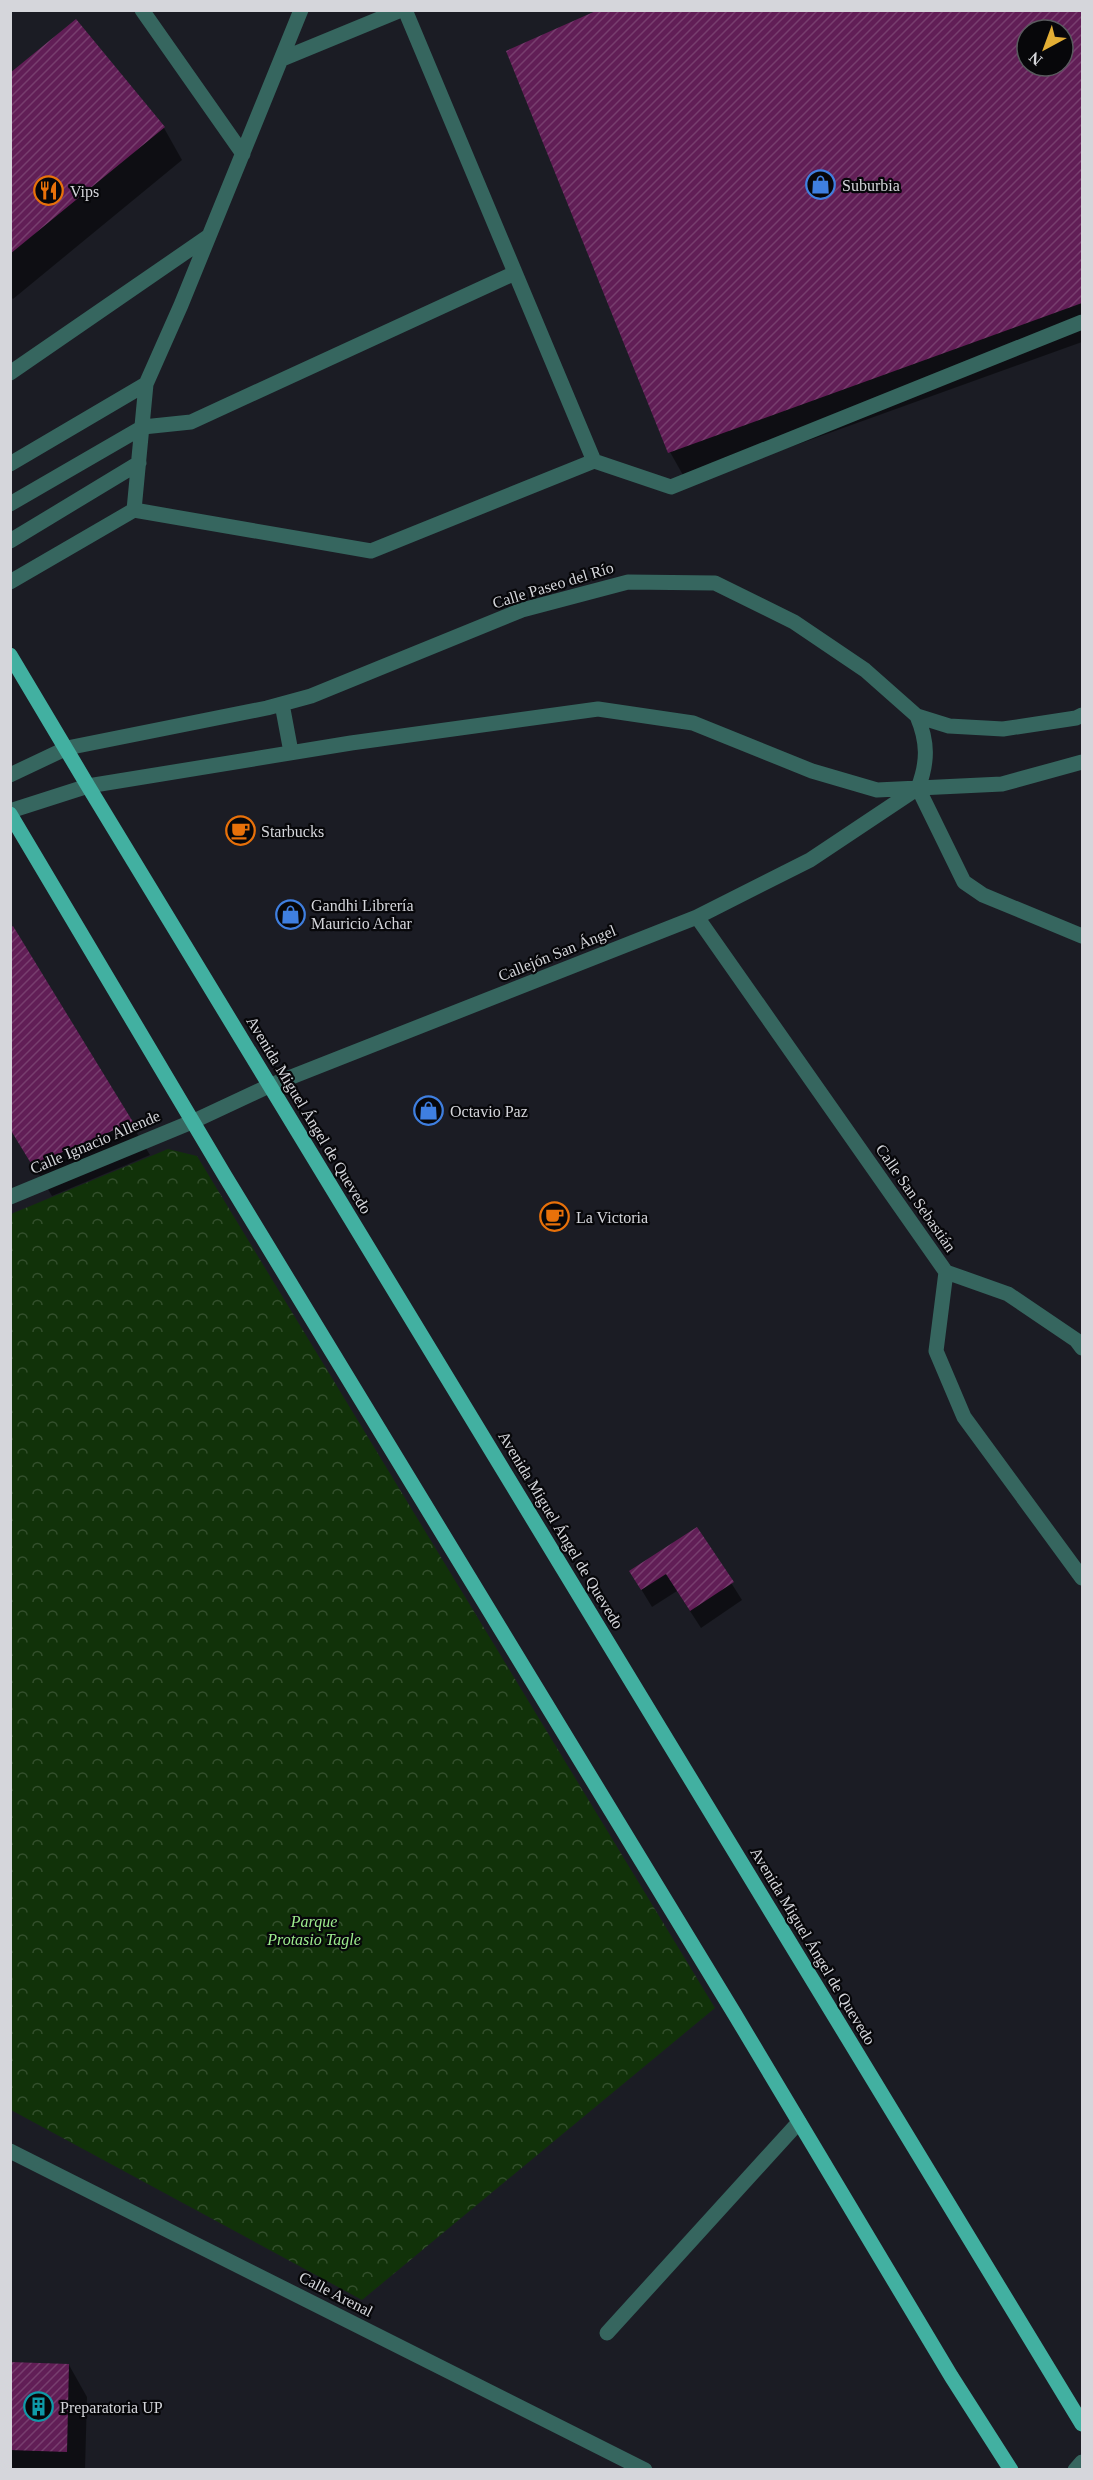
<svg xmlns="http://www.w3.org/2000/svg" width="1093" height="2480" font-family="Georgia,serif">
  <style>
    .park { fill: url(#park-crowns) }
    .shadow { fill: #0007; fill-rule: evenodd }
    .building { fill: url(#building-hatch); fill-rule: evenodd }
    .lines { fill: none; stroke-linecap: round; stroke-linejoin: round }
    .minor { stroke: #36665f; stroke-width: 15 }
    .major { stroke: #42b0a1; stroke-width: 15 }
    .labels { text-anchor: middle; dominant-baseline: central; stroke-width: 4.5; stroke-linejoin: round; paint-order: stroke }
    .poi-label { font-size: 16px; fill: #d5d6db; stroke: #07070a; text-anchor: start }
    .street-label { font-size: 16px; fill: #d5d6db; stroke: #07070a }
    .park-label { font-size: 16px; font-style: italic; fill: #9ded8e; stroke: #07070a }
  </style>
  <defs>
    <pattern id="park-crowns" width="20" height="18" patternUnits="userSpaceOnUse" patternTransform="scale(1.5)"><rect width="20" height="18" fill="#113209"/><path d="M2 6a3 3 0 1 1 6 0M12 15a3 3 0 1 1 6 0" fill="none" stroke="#334f2c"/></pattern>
    <pattern id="building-hatch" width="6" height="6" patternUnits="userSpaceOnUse" patternTransform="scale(1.5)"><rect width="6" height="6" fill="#611e56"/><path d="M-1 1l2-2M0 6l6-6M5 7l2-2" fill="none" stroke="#773e6e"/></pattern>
  </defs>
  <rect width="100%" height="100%" fill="#1b1c24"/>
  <!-- park -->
  <path class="park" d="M 168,1149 L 197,1156 L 715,2008 L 362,2300 L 11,2110 L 11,1214 Z"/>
  <!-- shadow -->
  <path class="shadow" d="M 602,10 L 1082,10 L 1082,342 L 688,484 L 670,452 ZM 1027,30 L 1063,30 L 1063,66 L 1027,66 Z
    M 75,21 L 164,128 L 182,160 L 13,299 L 10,296 L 10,75 Z
    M 13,928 L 150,1155 L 52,1196 L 10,1126 Z
    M 697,1529 L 742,1600 L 701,1628 L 677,1591 L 652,1607 L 641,1589 Z
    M 10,2363 L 69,2365 L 87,2397 L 85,2470 L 10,2470 Z"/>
  <!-- building -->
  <path class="building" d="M 598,10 L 1082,10 L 1082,303 L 668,453 L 506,51 ZM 1027,30 L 1063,30 L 1063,66 L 1027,66 Z
    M 76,19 L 165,127 L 10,254 L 10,73 Z
    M 13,926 L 133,1122 L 32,1165 L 10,1129 L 10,928 Z
    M 697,1527 L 734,1582 L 690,1611 L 666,1574 L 641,1590 L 629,1571 Z
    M 10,2362 L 69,2364 L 67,2452 L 10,2450 Z"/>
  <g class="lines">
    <!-- minor -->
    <path class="minor" d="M 142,10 L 243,154
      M 405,10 L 594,461
      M 282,59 L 401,10
      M 10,373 L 209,236
      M 10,464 L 146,384
      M 10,504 L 143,427 L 191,422 L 515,273
      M 134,510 L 146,384 L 181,305 L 301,10
      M 10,541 L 139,463
      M 10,582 L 134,510 L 371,551 L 594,461 L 671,487 L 1082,322
      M 282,704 L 291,752
      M 917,716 C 928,742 928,762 918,788
      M 10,775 L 67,748 L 267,708 L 311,696 L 522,610 L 628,582 L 715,583 L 794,622 L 865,670 L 917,716 L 949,726 L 1003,729 L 1076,718 L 1082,715
      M 918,788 L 964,882 L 983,895 L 1082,936
      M 10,811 L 88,786 L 351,743 L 598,709 L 693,723 L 812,771 L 877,790 L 1002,784 L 1082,762
      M 697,917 L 946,1272 L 936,1351 L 964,1417 L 1082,1578
      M 10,1197 L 194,1121 L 271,1085 L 697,917 L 810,860 L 918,788
      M 946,1272 L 1008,1294 L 1076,1340 L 1082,1348
      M 10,2151 L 645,2470
      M 607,2333 L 799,2122
      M 1075,2470 L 1082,2462"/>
    <!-- major -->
    <path class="major" d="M 10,655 L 88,786 L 1082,2424
      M 10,814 L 225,1176 L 734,2013 L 951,2376 L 1011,2470"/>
  </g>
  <!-- icons -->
  <defs>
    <symbol id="shop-ring" viewBox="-11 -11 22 22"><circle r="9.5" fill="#07070a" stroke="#3f7fe0" stroke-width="1.5"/><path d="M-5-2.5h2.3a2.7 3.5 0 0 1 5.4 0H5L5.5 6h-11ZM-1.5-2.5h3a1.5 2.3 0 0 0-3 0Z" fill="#3f7fe0"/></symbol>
    <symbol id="restaurant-ring" viewBox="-11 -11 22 22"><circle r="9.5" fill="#07070a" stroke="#e8710a" stroke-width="1.5"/><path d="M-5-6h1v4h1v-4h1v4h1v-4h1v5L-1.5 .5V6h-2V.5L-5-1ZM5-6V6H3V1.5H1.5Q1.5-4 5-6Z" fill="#e8710a"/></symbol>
    <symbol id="cafe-ring" viewBox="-11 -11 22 22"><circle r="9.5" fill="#07070a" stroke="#e8710a" stroke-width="1.5"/><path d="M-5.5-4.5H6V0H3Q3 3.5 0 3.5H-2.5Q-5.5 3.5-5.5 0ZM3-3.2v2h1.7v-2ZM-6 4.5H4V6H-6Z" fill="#e8710a"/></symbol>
    <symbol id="building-ring" viewBox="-11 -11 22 22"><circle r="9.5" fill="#07070a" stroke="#0f9aa8" stroke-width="1.5"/><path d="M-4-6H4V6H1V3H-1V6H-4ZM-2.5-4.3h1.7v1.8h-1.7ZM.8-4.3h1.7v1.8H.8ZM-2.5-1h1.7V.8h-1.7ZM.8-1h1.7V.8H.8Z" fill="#0f9aa8"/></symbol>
  </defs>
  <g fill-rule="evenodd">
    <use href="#shop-ring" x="804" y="168" width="33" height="33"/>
    <use href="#restaurant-ring" x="32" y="174" width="33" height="33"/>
    <use href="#cafe-ring" x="224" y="814" width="33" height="33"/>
    <use href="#shop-ring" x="274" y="898" width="33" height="33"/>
    <use href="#shop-ring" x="412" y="1094" width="33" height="33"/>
    <use href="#cafe-ring" x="538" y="1200" width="33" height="33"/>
    <use href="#building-ring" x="22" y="2390" width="33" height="33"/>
  </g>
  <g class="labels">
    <!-- poi labels -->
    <g class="poi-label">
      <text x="842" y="185">Suburbia</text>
      <text x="70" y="191">Vips</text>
      <text x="261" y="831">Starbucks</text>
      <text x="311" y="905">Gandhi Librería<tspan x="311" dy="18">Mauricio Achar</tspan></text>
      <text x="450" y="1111">Octavio Paz</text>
      <text x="576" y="1217">La Victoria</text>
      <text x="60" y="2407">Preparatoria UP</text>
    </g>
    <!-- street labels -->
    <g class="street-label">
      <text transform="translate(553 585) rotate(-17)">Calle Paseo del Río</text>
      <text transform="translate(557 953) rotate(-22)">Callejón San Ángel</text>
      <text transform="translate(309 1115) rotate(59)">Avenida Miguel Ángel de Quevedo</text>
      <text transform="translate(95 1142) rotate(-23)">Calle Ignacio Allende</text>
      <text transform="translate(916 1198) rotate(55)">Calle San Sebastián</text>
      <text transform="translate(561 1530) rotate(59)">Avenida Miguel Ángel de Quevedo</text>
      <text transform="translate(813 1946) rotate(59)">Avenida Miguel Ángel de Quevedo</text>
      <text transform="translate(336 2294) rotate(27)">Calle Arenal</text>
    </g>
    <!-- park labels -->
    <g class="park-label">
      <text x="314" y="1921">Parque<tspan x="314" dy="18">Protasio Tagle</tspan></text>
    </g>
  </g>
  <!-- border -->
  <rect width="1093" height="2480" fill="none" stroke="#d5d6db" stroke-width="24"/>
  <!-- north arrow -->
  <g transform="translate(1045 48) rotate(221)"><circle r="28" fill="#07070a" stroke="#595a5e" stroke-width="1.5"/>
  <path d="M0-4.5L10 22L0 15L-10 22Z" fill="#e3ae35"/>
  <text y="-9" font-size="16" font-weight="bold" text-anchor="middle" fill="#d5d6db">N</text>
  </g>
</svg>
